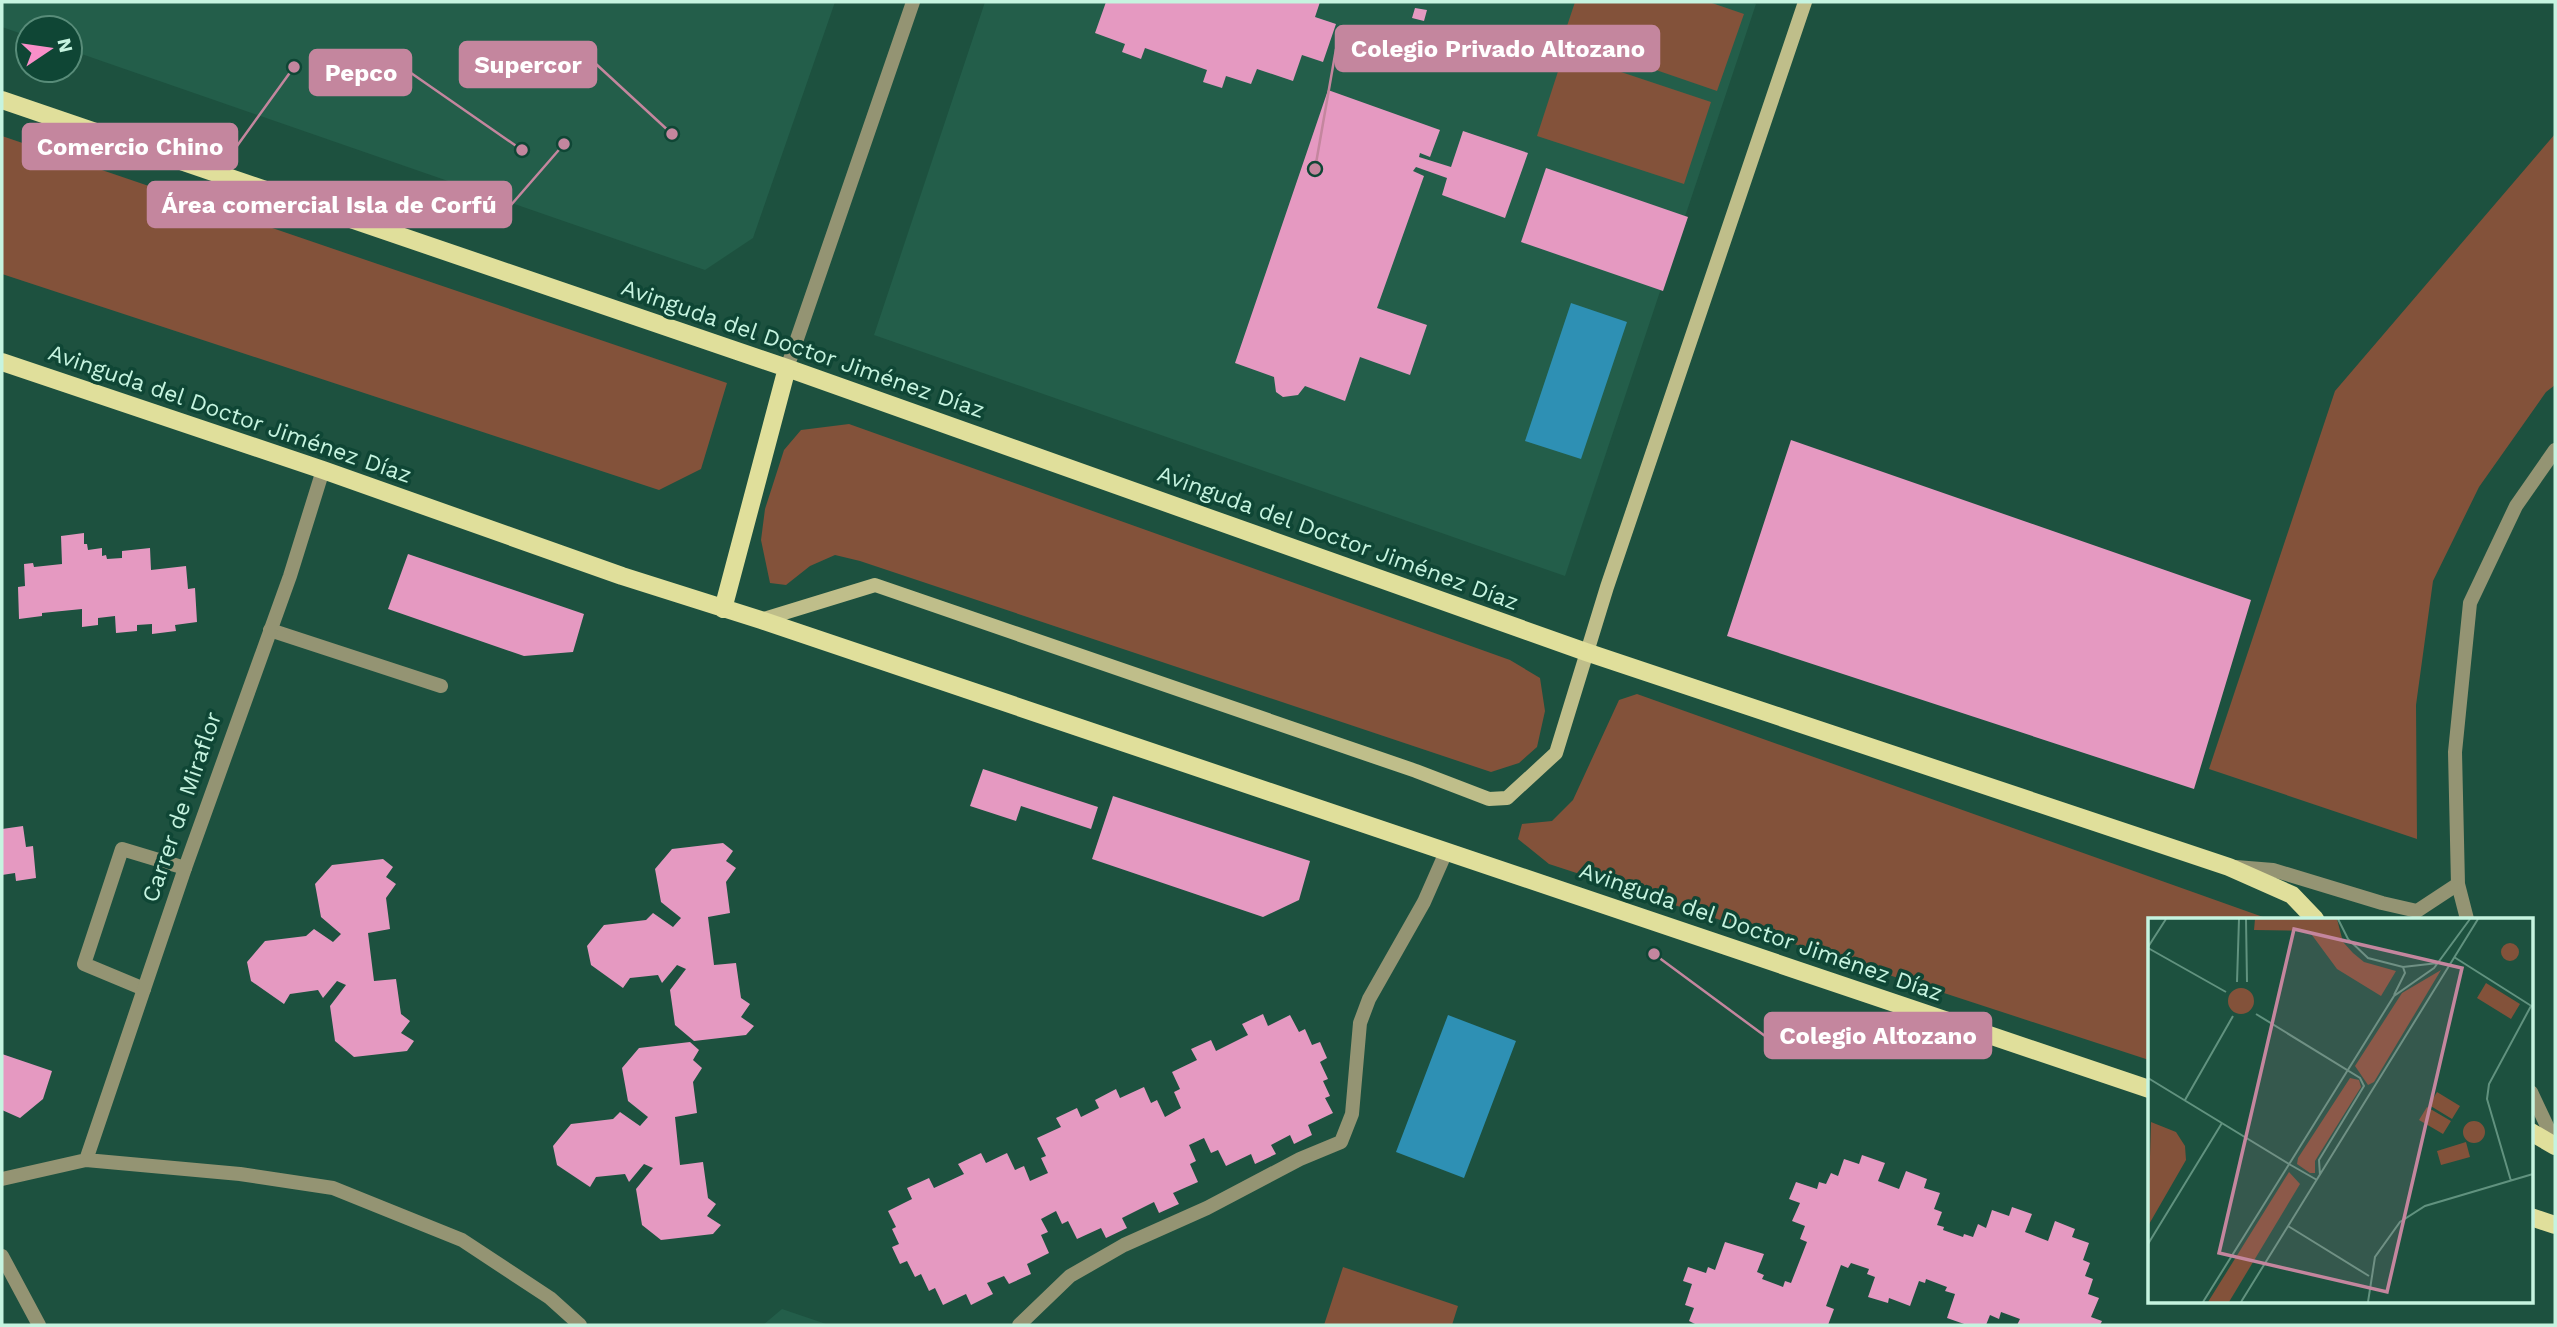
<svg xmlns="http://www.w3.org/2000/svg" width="2557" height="1327" font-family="'Work Sans',sans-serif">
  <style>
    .built { fill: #235e4a }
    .green { fill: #83523a }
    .water { fill: #2e90b4 }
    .building { fill: #e599c1 }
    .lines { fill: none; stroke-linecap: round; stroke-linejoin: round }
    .lane { stroke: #949473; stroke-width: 14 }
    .street { stroke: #949473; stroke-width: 14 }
    .secondary { stroke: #bfbe8a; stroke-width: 14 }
    .primary { stroke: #e0df9b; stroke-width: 18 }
    .labels { text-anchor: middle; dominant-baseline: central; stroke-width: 7; stroke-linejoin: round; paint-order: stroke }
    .street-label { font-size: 23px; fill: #c6f4e0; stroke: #0f4635 }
    .inset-road { fill: none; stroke: #61927f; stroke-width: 2 }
    .view { fill: #c4869e; fill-opacity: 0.15; stroke: #c4869e; stroke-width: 3.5 }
    .inset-edge { fill: none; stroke: #c6f4e0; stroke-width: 3.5 }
    .leader { fill: none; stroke: #c4869e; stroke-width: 2.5 }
    .callout-dot { fill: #c4869e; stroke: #0f4635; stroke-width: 2.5 }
    .callout { fill: #c4869e; stroke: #c4869e; stroke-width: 2.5 }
    .callout-label { font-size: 24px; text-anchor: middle; font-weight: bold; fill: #fff }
  </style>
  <rect width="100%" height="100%" fill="#1d513f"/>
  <!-- built -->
  <path class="built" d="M 2,2 L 835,2 L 753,238 L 705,270 L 70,50 L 70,28 L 28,28 L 28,36 L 2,27 Z
    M 985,2 L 1749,2 L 1756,4 L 1565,576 L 874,335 Z
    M 782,1309 L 829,1325 L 763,1325 Z"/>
  <!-- green -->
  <path class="green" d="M 1575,2 L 1709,2 L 1744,14 L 1717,91 L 1563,38 Z
    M 1564,53 L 1711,102 L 1684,184 L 1537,136 Z
    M 2555,134 L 2555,385 L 2546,392 L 2479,487 L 2433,581 L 2416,705 L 2417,839 L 2209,769 L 2335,391 Z
    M 2,136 L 727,383 L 701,469 L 659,490 L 2,274 Z
    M 849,424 L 1510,660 L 1540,678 L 1545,711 L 1537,747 L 1519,763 L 1491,772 L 860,561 L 835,555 L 810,566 L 786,585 L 770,583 L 761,540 L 765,509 L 784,450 L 801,430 Z
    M 1637,694 L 2263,917 L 2265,919 L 2149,919 L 2149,1060 L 1549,864 L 1518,839 L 1522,824 L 1552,821 L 1573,800 L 1619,700 Z
    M 1343,1267 L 1458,1306 L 1452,1325 L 1324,1325 Z"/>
  <!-- water -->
  <path class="water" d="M 1571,303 L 1627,322 L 1581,459 L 1525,441 Z
    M 1448,1015 L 1516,1041 L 1464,1178 L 1396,1152 Z"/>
  <!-- building -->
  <path class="building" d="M 1106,2 L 1320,2 L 1315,17 L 1336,24 L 1323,62 L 1302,55 L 1293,81 L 1257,69 L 1251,84 L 1226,76 L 1222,88 L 1203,82 L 1207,70 L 1145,48 L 1141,59 L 1122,52 L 1125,44 L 1095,33 Z
    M 1415,8 L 1427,10 L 1424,21 L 1412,18 Z
    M 1328,90 L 1440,130 L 1430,157 L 1420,153 L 1419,157 L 1451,167 L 1463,131 L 1528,153 L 1505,218 L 1442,195 L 1447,178 L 1416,167 L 1413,171 L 1424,176 L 1377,308 L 1427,325 L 1410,375 L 1360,357 L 1345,401 L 1305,386 L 1298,395 L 1283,397 L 1276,392 L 1274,377 L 1235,363 Z
    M 1546,168 L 1688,217 L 1663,291 L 1521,242 Z
    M 1791,440 L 2251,600 L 2194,789 L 1727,636 Z
    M 84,533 L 84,544 L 87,544 L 88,550 L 102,548 L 102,556 L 106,555 L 107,559 L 122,558 L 122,551 L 150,548 L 151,570 L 186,566 L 188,589 L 195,588 L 197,622 L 175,625 L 176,631 L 152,634 L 152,624 L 137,625 L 137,631 L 116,633 L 115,616 L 98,618 L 98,625 L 82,627 L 82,609 L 42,613 L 42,616 L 19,619 L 18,587 L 25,586 L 24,564 L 33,563 L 34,567 L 62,564 L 61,536 Z
    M 408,554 L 584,614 L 573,652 L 524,656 L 388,609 Z
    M 983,769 L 1098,807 L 1091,829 L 1021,806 L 1016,821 L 970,806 Z
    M 1113,796 L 1310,861 L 1299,900 L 1263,917 L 1092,859 Z
    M 23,826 L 26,847 L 33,846 L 36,878 L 16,881 L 15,873 L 2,875 L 2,829 Z
    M 723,843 L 733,851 L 726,861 L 736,868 L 726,882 L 730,913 L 708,917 L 714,965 L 736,963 L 741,998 L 750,1004 L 741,1017 L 754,1026 L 746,1035 L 694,1041 L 675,1025 L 670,990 L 686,969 L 677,965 L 662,983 L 658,975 L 630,978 L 623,988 L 591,965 L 587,946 L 604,925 L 646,920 L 653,913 L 673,927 L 681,918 L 661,902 L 655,869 L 672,849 Z
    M 383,859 L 393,867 L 386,877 L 396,884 L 386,898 L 390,929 L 368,933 L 374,981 L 396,979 L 401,1014 L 410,1021 L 401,1033 L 414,1041 L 407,1051 L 354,1057 L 335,1041 L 330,1006 L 346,985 L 337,981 L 323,998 L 318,990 L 290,994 L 284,1004 L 251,981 L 247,962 L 265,941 L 306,936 L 314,929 L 333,942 L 341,934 L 321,917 L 315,884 L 332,865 Z
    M 1263,1014 L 1268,1026 L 1290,1015 L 1299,1032 L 1305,1029 L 1312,1045 L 1320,1042 L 1327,1058 L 1320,1062 L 1328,1079 L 1323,1081 L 1330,1096 L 1325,1098 L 1333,1113 L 1308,1125 L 1312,1135 L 1294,1144 L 1290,1135 L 1271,1145 L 1276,1154 L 1255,1164 L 1251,1154 L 1226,1166 L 1218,1150 L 1211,1153 L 1204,1138 L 1189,1145 L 1196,1161 L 1190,1164 L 1198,1182 L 1173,1193 L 1179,1204 L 1159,1213 L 1154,1202 L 1122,1218 L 1127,1228 L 1106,1238 L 1101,1228 L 1077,1239 L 1068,1221 L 1062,1224 L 1056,1211 L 1041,1219 L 1048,1232 L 1041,1235 L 1049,1253 L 1027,1264 L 1031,1274 L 1009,1284 L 1004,1276 L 987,1283 L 993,1294 L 971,1305 L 966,1294 L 943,1305 L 935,1288 L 929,1291 L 921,1274 L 915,1277 L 907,1261 L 900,1264 L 892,1247 L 899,1244 L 892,1229 L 896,1227 L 888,1211 L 912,1199 L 907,1188 L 929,1178 L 934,1188 L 964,1174 L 958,1164 L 981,1153 L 986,1163 L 1007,1153 L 1015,1170 L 1024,1166 L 1030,1181 L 1048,1173 L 1041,1158 L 1046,1156 L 1037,1138 L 1061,1127 L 1056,1118 L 1077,1108 L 1081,1117 L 1099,1108 L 1095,1100 L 1116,1089 L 1120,1098 L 1144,1087 L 1151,1103 L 1157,1100 L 1165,1117 L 1181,1108 L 1174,1092 L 1180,1089 L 1172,1072 L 1197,1060 L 1191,1049 L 1211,1040 L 1216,1051 L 1248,1035 L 1242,1024 Z
    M 690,1042 L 699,1050 L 693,1060 L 702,1068 L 693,1082 L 697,1113 L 675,1117 L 680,1165 L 703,1162 L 708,1198 L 716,1204 L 707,1216 L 721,1225 L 713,1234 L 661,1240 L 642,1225 L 636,1189 L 653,1168 L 644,1164 L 629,1182 L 625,1174 L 596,1177 L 590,1187 L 557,1165 L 553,1146 L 571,1124 L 613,1119 L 620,1112 L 640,1126 L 648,1117 L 628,1101 L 622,1068 L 639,1048 Z
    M 2,1054 L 52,1071 L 43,1099 L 20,1118 L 2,1110 Z
    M 1862,1155 L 1885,1163 L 1878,1181 L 1899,1189 L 1906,1171 L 1927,1179 L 1924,1188 L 1940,1193 L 1934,1209 L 1942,1212 L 1937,1225 L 1944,1227 L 1943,1230 L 1963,1237 L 1964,1234 L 1973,1237 L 1978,1224 L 1986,1228 L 1992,1210 L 2009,1216 L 2012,1207 L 2032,1214 L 2025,1232 L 2048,1241 L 2055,1221 L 2075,1229 L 2072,1237 L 2089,1243 L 2083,1260 L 2090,1263 L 2085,1276 L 2093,1279 L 2088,1294 L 2099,1298 L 2091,1317 L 2102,1321 L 2100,1325 L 2017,1325 L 2020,1319 L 2001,1312 L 1999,1319 L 1990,1315 L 1986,1325 L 1967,1325 L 1947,1318 L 1955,1294 L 1945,1291 L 1947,1287 L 1926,1279 L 1925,1283 L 1919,1281 L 1910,1306 L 1889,1298 L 1888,1303 L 1868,1297 L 1875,1277 L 1867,1274 L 1869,1269 L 1851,1263 L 1848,1268 L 1841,1265 L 1826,1306 L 1834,1309 L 1828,1325 L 1697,1325 L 1689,1321 L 1694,1308 L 1685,1305 L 1692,1284 L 1683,1281 L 1688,1267 L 1706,1273 L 1708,1267 L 1715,1270 L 1725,1242 L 1764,1254 L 1757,1272 L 1764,1275 L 1762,1279 L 1783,1287 L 1785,1281 L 1791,1283 L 1807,1242 L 1800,1239 L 1805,1226 L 1792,1221 L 1800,1203 L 1789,1199 L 1796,1182 L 1817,1189 L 1819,1182 L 1826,1184 L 1831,1173 L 1838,1176 L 1844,1159 L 1859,1164 Z"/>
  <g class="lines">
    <!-- lane -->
    <path class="lane" d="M 270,630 L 441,686
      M 144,989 L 84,964 L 122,849 L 185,868
      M 2,1256 L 39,1325
      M 1019,1325 L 1070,1276 L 1124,1245 L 1207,1208 L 1300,1159 L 1341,1142 L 1352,1114 L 1360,1023 L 1369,999 L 1424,902 L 1446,852"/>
    <!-- street -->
    <path class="street" d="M 787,368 L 913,2
      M 2236,867 L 2273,870 L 2382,903 L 2417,911 L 2458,884
      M 2467,919 L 2458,884 L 2455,752 L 2470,603 L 2516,506 L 2555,450
      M 2531,1092 L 2555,1143
      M 86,1160 L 185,868 L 290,576 L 323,470
      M 2,1179 L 86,1160 L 240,1174 L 333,1188 L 462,1240 L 550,1298 L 580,1325"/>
    <!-- secondary -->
    <path class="secondary" d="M 761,620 L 875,585 L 1416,771 L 1489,799 L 1507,798 L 1556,753 L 1607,587 L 1805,2"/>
    <!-- primary -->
    <path class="primary" d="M 2,100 L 787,368 L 1586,652 L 2229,867 L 2292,895 L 2315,919
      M 2,362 L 323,470 L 622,576 L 761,620 L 2149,1089
      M 723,609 L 787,368
      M 2531,1132 L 2555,1146
      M 2531,1217 L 2555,1225"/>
  </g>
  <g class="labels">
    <!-- street labels -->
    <g class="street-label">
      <text transform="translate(803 349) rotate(19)">Avinguda del Doctor Jiménez Díaz</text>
      <text transform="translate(230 414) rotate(19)">Avinguda del Doctor Jiménez Díaz</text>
      <text transform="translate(1338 538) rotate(20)">Avinguda del Doctor Jiménez Díaz</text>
      <text transform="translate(182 807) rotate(-71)">Carrer de Miraflor</text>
      <text transform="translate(1761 932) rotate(19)">Avinguda del Doctor Jiménez Díaz</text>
    </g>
  </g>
  <!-- overview -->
  <g transform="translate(2148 918)">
    <rect width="385" height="385" fill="#1d513f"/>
    <path d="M 107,1 L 189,1 L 195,24 L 205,35 L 216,44 L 248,53 L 233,78 L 189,51 L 161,13 L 106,12 ZM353 34a9 9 0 1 1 18 0a9 9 0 1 1-18 0ZM 293,52 L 226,164 L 220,167 L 207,148 L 254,75 ZM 338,65 L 372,86 L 363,101 L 329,80 ZM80 83a13 13 0 1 1 26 0a13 13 0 1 1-26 0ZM 202,160 L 211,162 L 213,169 L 167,243 L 167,255 L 162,255 L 149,246 L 150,240 ZM 289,174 L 312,188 L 304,201 L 281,187 ZM 279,189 L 303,203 L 295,216 L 271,202 ZM315 214a11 11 0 1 1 22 0a11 11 0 1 1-22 0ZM 3,204 L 28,214 L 37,228 L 38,242 L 0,308 ZM 318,224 L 322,239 L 293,247 L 289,233 ZM 141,254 L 152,266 L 81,384 L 60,384 Z" fill="#83523a"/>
    <path class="inset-road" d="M 98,1 L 99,64M 190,1 L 200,21 L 220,40 L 255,49 L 290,45M 0,29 L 18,1M 0,30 L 78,74M 306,39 L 385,89M 89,64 L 91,1M 246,77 L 257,55 L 255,49M 108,96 L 212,160 L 216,168 L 171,242 L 172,257M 0,160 L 141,246M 37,182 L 85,98M 141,246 L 169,262M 363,263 L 339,181 L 341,166 L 383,88M 140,308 L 221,358M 0,326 L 74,205M 55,384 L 246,78 L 286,50 L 322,1M 93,384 L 330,1M 220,384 L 227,339 L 252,304 L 277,288 L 385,256"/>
    <path class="view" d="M 146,11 L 314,50 L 239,374 L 71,335 Z"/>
    <rect width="385" height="385" class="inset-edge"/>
  </g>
  <!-- callouts -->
  <path class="leader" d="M1315 169L1336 49M672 134L596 64M522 150L411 73M294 67L237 146M564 144L511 205M1654 954L1765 1036"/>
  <g class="callout-dot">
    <circle cx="1315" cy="169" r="7"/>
    <circle cx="672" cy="134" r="7"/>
    <circle cx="522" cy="150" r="7"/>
    <circle cx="294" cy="67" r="7"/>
    <circle cx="564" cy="144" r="7"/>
    <circle cx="1654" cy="954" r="7"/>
  </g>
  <g class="callout">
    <rect x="1336" y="26" width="323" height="45" rx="7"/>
    <rect x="460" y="42" width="136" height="45" rx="7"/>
    <rect x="310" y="50" width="101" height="45" rx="7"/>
    <rect x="23" y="124" width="214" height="45" rx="7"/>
    <rect x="148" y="182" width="363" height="45" rx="7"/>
    <rect x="1765" y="1013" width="226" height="45" rx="7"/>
  </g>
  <g class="callout-label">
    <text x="1498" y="57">Colegio Privado Altozano</text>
    <text x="528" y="73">Supercor</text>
    <text x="361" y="81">Pepco</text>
    <text x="130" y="155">Comercio Chino</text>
    <text x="329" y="213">Área comercial Isla de Corfú</text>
    <text x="1878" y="1044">Colegio Altozano</text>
  </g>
  <!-- border -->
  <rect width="2557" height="1327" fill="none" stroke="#c6f4e0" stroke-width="7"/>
  <!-- north arrow -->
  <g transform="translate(49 49) rotate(77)"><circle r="33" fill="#0f4635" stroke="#588c79" stroke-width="2"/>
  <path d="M0-5L12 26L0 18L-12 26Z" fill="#f98fc9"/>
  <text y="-10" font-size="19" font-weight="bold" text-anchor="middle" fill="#c6f4e0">N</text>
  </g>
</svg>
